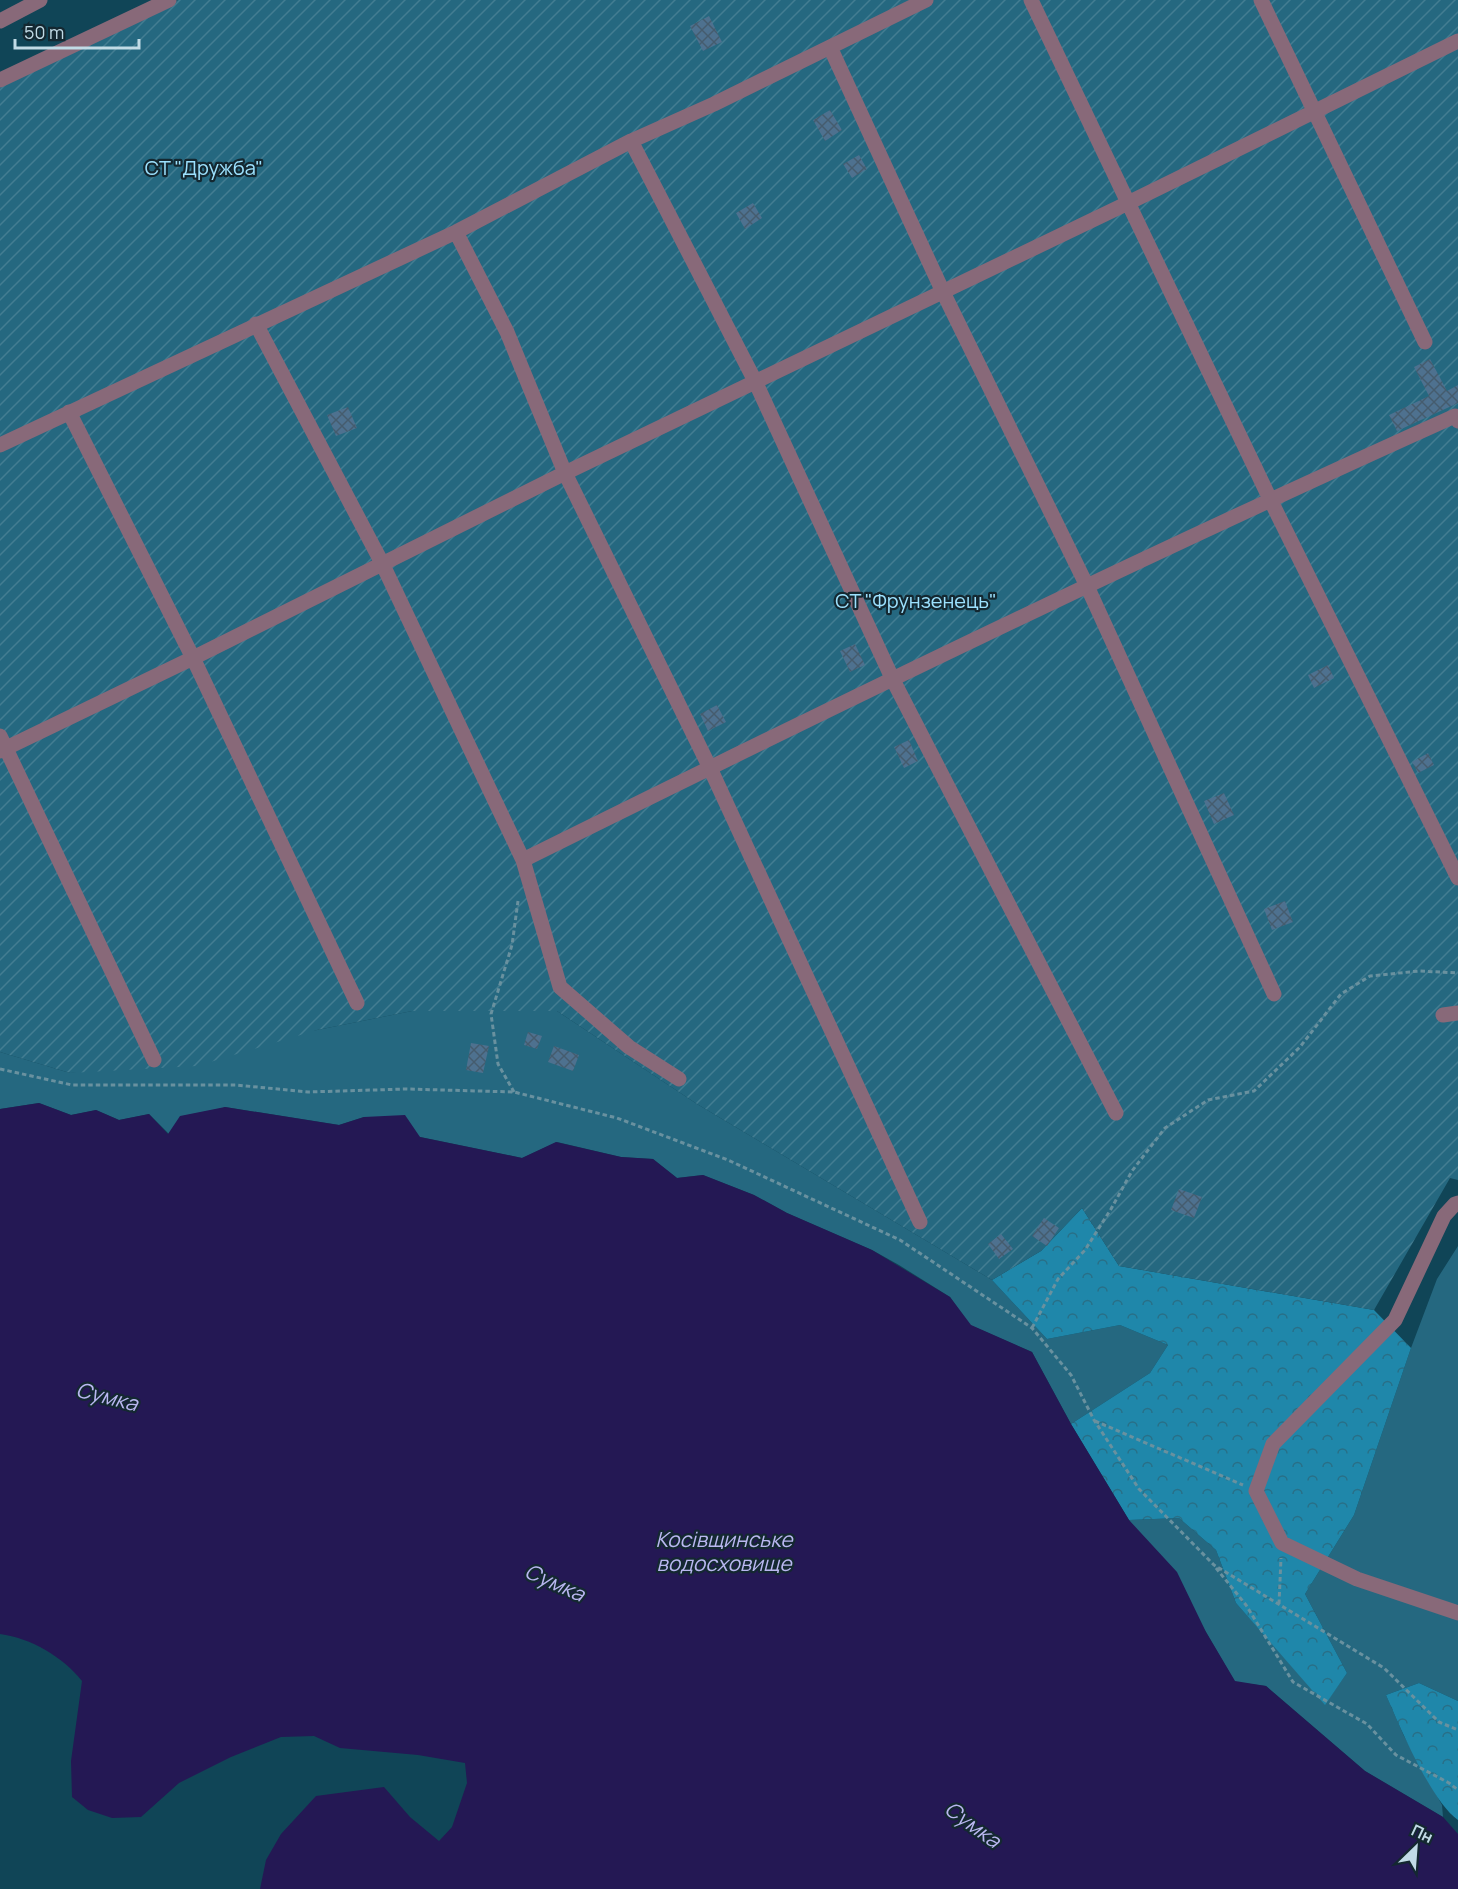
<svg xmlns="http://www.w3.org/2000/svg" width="1458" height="1889" font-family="Manrope,sans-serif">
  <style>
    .grass { fill: #256880 }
    .forest { fill: url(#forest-crowns) }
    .garden { fill: url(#garden-furrows) }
    .water { fill: #241854 }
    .building { fill: url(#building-cross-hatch) }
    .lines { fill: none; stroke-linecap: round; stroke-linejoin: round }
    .path { stroke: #69919f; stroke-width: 3; stroke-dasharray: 4.5 3; stroke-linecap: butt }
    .minor { stroke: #886979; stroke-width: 15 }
    .labels { text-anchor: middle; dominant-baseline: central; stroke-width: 4.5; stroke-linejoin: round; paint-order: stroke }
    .park-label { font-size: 20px; fill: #9ce1fe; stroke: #142831 }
    .water-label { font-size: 21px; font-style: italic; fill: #b9b7f0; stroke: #142831 }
  </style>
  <defs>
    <pattern id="forest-crowns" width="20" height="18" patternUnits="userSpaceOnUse" patternTransform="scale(1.5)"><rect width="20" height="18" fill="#1f87aa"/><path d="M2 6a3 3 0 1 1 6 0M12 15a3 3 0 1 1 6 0" fill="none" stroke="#286f87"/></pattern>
    <pattern id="garden-furrows" width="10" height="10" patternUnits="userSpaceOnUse" patternTransform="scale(1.5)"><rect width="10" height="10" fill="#256880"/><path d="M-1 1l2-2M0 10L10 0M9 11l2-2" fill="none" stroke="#437d92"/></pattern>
    <pattern id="building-cross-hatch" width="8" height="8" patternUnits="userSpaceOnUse" patternTransform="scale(1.5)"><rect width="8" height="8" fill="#4e718f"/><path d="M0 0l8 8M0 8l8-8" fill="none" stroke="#455c6e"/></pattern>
  </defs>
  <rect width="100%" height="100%" fill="#104557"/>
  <!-- grass -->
  <path class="grass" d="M 412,1011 L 557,1011 L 697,1104 L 992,1280 L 1047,1339 L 1120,1325 L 1168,1345 L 1150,1373 L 1071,1424 L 1032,1352 L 970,1325 L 950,1297 L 899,1265 L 872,1250 L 787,1213 L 754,1195 L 703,1175 L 677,1178 L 653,1159 L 621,1157 L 557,1142 L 522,1158 L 420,1137 L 364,1117 L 339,1125 L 225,1107 L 169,1134 L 149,1114 L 119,1120 L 96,1110 L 71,1115 L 39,1103 L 0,1109 L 0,1052 L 70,1073 L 317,1030 Z
    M 1458,1246 L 1458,1701 L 1419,1683 L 1386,1695 L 1404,1736 L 1442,1805 L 1443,1817 L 1365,1771 L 1266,1686 L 1235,1682 L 1206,1632 L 1129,1520 L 1179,1518 L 1216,1550 L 1236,1603 L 1325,1704 L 1347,1673 L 1305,1594 L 1354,1515 L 1411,1348 L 1437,1279 Z"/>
  <!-- forest -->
  <path class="forest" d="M 1082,1208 L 1119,1266 L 1374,1310 L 1411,1348 L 1354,1515 L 1305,1594 L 1347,1673 L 1325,1705 L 1236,1603 L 1216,1550 L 1179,1518 L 1129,1520 L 1071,1424 L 1150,1373 L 1168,1345 L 1120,1325 L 1047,1339 L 992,1280 L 1041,1251 Z
    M 1419,1683 L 1458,1701 L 1458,1820 C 1431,1801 1400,1727 1386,1695 Z"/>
  <!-- garden -->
  <path class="garden" d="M 178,0 L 1458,0 L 1458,1180 L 1450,1178 L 1374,1310 L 1119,1266 L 1082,1208 L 1041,1251 L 992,1280 L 697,1104 L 557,1011 L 412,1011 L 317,1030 L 197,1066 L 70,1073 L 0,1052 L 0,85 Z"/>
  <!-- water -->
  <path class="water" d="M 39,1103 L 71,1115 L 96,1110 L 119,1120 L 149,1114 L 168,1134 L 180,1116 L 225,1107 L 339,1125 L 364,1117 L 405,1115 L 420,1137 L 522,1158 L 556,1142 L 621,1157 L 653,1159 L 677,1178 L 703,1175 L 754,1195 L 787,1213 L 872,1250 L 950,1297 L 971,1325 L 1032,1352 L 1071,1424 L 1129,1520 L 1177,1572 L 1206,1632 L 1235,1681 L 1266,1686 L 1365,1771 L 1443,1817 L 1458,1834 L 1458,1889 L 260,1889 L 266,1860 L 281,1834 L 316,1796 L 384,1787 L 410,1817 L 439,1841 L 452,1827 L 467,1783 L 465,1763 L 418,1755 L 340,1748 L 314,1736 L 281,1737 L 231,1757 L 179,1783 L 141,1817 L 112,1818 L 88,1810 L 72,1797 L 71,1761 L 82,1681 C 63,1657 31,1638 0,1634 L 0,1109 Z"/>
  <!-- building -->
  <path class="building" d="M 709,16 L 722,42 L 703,51 L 690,26 Z
    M 830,110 L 842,130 L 825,141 L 813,120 Z
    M 859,155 L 867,169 L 852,178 L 843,164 Z
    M 753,203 L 762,218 L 745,229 L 736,213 Z
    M 1430,359 L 1447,391 L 1458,385 L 1458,403 L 1397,431 L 1389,415 L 1429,396 L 1414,367 Z
    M 348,407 L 357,428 L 336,436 L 327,415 Z
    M 855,644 L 865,665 L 850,672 L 840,651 Z
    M 1328,665 L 1334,678 L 1314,688 L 1308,675 Z
    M 717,705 L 726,722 L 708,731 L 700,714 Z
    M 909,740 L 918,761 L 904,768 L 894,747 Z
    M 1428,753 L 1434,765 L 1418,773 L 1412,762 Z
    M 1224,793 L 1234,815 L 1214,824 L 1204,801 Z
    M 1285,901 L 1293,922 L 1272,930 L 1264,909 Z
    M 528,1032 L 542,1036 L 537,1049 L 524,1045 Z
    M 471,1043 L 489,1046 L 483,1073 L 466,1070 Z
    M 554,1046 L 579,1055 L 573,1071 L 548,1062 Z
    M 1179,1189 L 1202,1197 L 1194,1218 L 1171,1210 Z
    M 1044,1218 L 1059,1228 L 1047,1246 L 1032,1236 Z
    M 1001,1234 L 1013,1249 L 999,1259 L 988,1244 Z"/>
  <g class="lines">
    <!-- path -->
    <path class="path" d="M 0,1069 L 72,1085 L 236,1085 L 308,1092 L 406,1089 L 514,1092 L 617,1118 L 728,1160 L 900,1240 L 1032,1328 L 1071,1375 L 1094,1420 L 1139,1489 L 1214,1565 L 1384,1668 L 1439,1722 L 1458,1730
      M 514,1092 L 498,1064 L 491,1014 L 512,945 L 518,901
      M 1032,1328 L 1058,1279 L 1085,1250 L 1111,1209 L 1132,1171 L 1165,1128 L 1208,1100 L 1254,1091 L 1300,1047 L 1341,994 L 1370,976 L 1419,971 L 1458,973
      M 1095,1421 L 1243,1485
      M 1216,1568 L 1246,1605 L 1293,1682 L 1367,1724 L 1396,1755 L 1449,1783 L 1458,1790
      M 1279,1604 L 1281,1558"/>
    <!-- minor -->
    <path class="minor" d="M 1031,0 L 1270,499 L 1458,878
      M 1261,0 L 1425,342
      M 0,21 L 40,0
      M 830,47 L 943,292 L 1087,586 L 1274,994
      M 0,80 L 169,0
      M 631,141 L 755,381 L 893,680 L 1116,1113
      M 256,324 L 382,563 L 523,860 L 560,987 L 629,1047 L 679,1079
      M 69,412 L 193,658 L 357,1003
      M 0,445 L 456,232 L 631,141 L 714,104 L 926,0
      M 0,736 L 154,1060
      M 0,751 L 193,658 L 565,473 L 507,332 L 456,232
      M 523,860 C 832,707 1141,557 1455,416 L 1458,421
      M 1443,1015 L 1458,1013
      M 1458,1203 L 1455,1204 L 1444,1216 L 1395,1320 L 1273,1444 L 1256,1491 L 1282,1543 L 1357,1579 L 1458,1613
      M 920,1222 L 710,768 L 565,473 L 1128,203 L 1458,41"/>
  </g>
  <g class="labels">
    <!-- park labels -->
    <g class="park-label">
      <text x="204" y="167">СТ "Дружба"</text>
      <text x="916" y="600">СТ "Фрунзенець"</text>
    </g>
    <!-- water labels -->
    <g class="water-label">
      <text transform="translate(107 1396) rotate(14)">Сумка</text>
      <text x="724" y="1539">Косівщинське<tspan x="724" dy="24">водосховище</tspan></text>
      <text transform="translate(555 1582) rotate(24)">Сумка</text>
      <text transform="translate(973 1824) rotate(36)">Сумка</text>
    </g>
  </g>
  <!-- north arrow -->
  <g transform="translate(1416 1847) rotate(25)" stroke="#142831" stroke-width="4.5" paint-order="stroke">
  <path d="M0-4.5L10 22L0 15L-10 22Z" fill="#c1dbe6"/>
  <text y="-9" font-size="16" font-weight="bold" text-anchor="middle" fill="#c1dbe6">Пн</text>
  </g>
  <!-- scale -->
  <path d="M15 39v9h124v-9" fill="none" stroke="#c1dbe6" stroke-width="3"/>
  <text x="24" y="39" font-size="18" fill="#c1dbe6" stroke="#142831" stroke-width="4.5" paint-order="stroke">50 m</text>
</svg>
